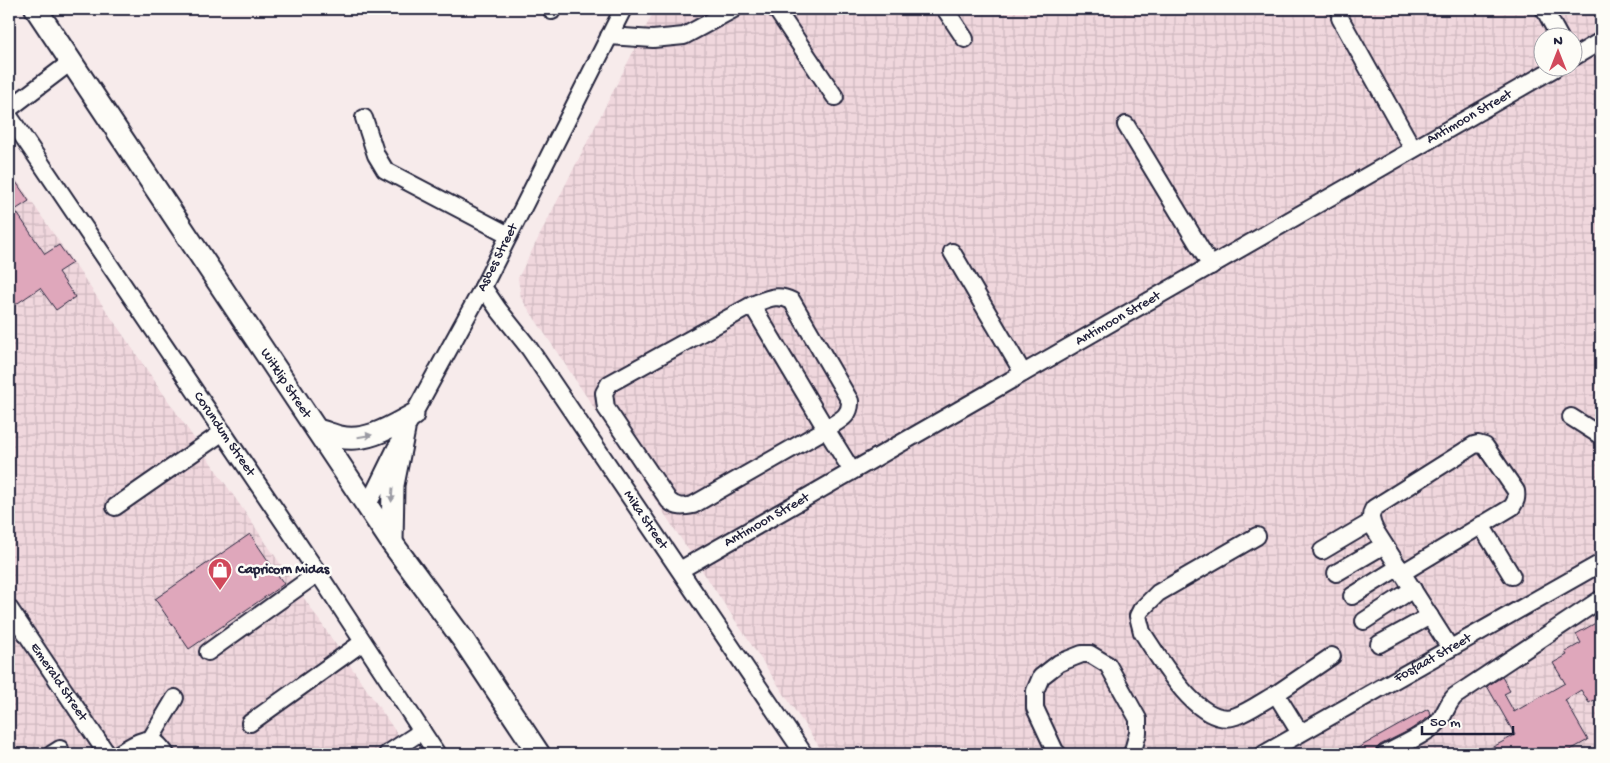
<svg xmlns="http://www.w3.org/2000/svg" width="1610" height="763" font-family="'Gochi Hand',sans-serif">
  <style>
    .industrial { fill: url(#industrial-grid); fill-rule: evenodd }
    .building { fill: #dfa7bb; stroke: #22223b }
    .lines { fill: none; stroke-linecap: round; stroke-linejoin: round }
    .minor-casing { stroke: #22223b; stroke-width: 20 }
    .major-casing { stroke: #22223b; stroke-width: 25 }
    .minor { stroke: #fdfcf7; stroke-width: 16 }
    .major { stroke: #fdfcf7; stroke-width: 21 }
    .oneway { fill: #9a9aa2 }
    .labels { text-anchor: middle; dominant-baseline: central; stroke-width: 5; stroke-linejoin: round; paint-order: stroke }
    .street-label { font-size: 14px; fill: #22223b; stroke: #fdfcf7 }
    .poi-label { font-size: 14px; font-weight: bold; fill: #22223b; stroke: #fdfcf7; text-anchor: start }
  </style>
  <defs>
    <pattern id="industrial-grid" width="8" height="8" patternUnits="userSpaceOnUse" patternTransform="scale(1.25)"><rect width="8" height="8" fill="#f0d7dd"/><path d="M0 4h8M4 0v8" fill="none" stroke="#ceb8bf"/></pattern>
  </defs>
  <rect width="100%" height="100%" fill="#f7ebeb"/>
  <filter id="ink" filterUnits="userSpaceOnUse"><feTurbulence type="fractalNoise" baseFrequency=".02" numOctaves="2"/><feDisplacementMap in="SourceGraphic" scale="10" xChannelSelector="R" yChannelSelector="G"/><feConvolveMatrix kernelMatrix="1 2 1 2 8 2 1 2 1" color-interpolation-filters="sRGB"/></filter>
  <g filter="url(#ink)">
    <!-- industrial -->
    <path class="industrial" d="M 655,9 L 1601,9 L 1601,754 L 824,754 L 521,298 L 518,278 ZM 1542,38 L 1572,38 L 1572,68 L 1542,68 Z
      M 9,169 L 411,754 L 9,754 Z"/>
    <!-- building -->
    <path class="building" d="M 16,182 L 29,201 L 15,210 L 32,235 L 45,254 L 59,245 L 72,263 L 58,272 L 75,297 L 56,310 L 40,288 L 9,309 L 9,188 Z
      M 250,534 L 284,584 L 189,649 L 155,599 Z
      M 1601,620 L 1601,696 L 1589,703 L 1581,690 L 1565,700 L 1588,740 L 1563,754 L 1480,754 L 1515,735 L 1487,686 L 1502,677 L 1510,691 L 1504,694 L 1514,712 L 1565,683 L 1553,663 L 1567,655 L 1565,652 L 1581,643 L 1576,634 Z
      M 1428,709 L 1431,715 L 1429,717 L 1410,730 L 1380,745 L 1376,749 L 1375,754 L 1347,754 Z"/>
    <g class="lines">
      <defs>
        <g id="minor">
          <path d="M 776,9 L 835,97"/>
          <path d="M 945,9 L 965,39"/>
          <path d="M 1544,9 L 1560,38"/>
          <path d="M 552,11 L 553,9"/>
          <path d="M 1340,18 L 1413,149"/>
          <path d="M 609,36 L 653,39 L 684,36 L 734,9"/>
          <path d="M 1572,58 L 1601,41"/>
          <path d="M 9,109 L 72,61"/>
          <path id="s1" d="M 9,116 L 318,573 L 437,754"/>
          <path d="M 364,118 L 376,155 L 385,170 L 509,235"/>
          <path d="M 1126,125 L 1211,266"/>
          <path d="M 952,252 L 1023,373"/>
          <path id="s2" d="M 483,287 L 498,309 L 529,348 L 804,754"/>
          <path d="M 752,305 L 826,429 C 838,421 851,417 850,401 L 792,301 C 777,293 767,299 752,305 L 609,384 L 604,393 L 606,408 L 669,501 C 677,508 683,507 693,505 L 826,429 L 852,471"/>
          <path d="M 1571,417 L 1601,436"/>
          <path id="s3" d="M 408,424 L 483,287 L 623,9"/>
          <path d="M 368,505 L 396,448"/>
          <path d="M 115,507 L 223,432"/>
          <path d="M 1481,525 L 1512,576"/>
          <path d="M 1257,536 L 1158,593 L 1141,610 L 1138,616 L 1142,632 C 1159,657 1199,730 1236,716 C 1250,711 1263,701 1276,694"/>
          <path d="M 1322,551 L 1371,522"/>
          <path id="s4" d="M 680,570 L 1555,68"/>
          <path d="M 1336,573 L 1384,545"/>
          <path d="M 1402,573 L 1512,507 C 1516,501 1517,498 1516,491 L 1485,446 L 1478,444 L 1474,445 L 1374,508 C 1369,515 1371,522 1375,530 L 1450,648"/>
          <path d="M 1352,596 L 1399,567"/>
          <path id="s5" d="M 9,608 L 107,754"/>
          <path d="M 1364,621 L 1413,589"/>
          <path d="M 1379,644 L 1430,616"/>
          <path d="M 208,652 L 318,573"/>
          <path d="M 250,723 L 363,642"/>
          <path d="M 1300,733 L 1276,694 L 1332,656"/>
          <path d="M 150,740 L 175,698"/>
          <path d="M 52,754 L 60,749"/>
          <path d="M 118,754 C 127,749 144,735 155,742 C 160,745 163,750 166,754"/>
          <path d="M 387,754 L 422,731"/>
          <path d="M 1058,754 L 1055,751 L 1035,708 L 1035,691 L 1041,677 L 1059,663 L 1082,654 L 1090,654 L 1108,665 L 1138,719 L 1138,733 L 1132,754"/>
          <path id="s6" d="M 1264,754 L 1601,563"/>
          <path d="M 1385,754 C 1398,747 1433,731 1440,720 C 1446,712 1447,704 1455,696 L 1601,599"/>
        </g>
        <g id="major">
          <path id="s7" d="M 36,9 L 392,543 L 464,641 L 539,754"/>
          <path d="M 317,430 C 325,432 332,435 340,437 C 366,443 391,427 413,415"/>
          <path d="M 392,543 L 393,485 L 404,430"/>
        </g>
      </defs>
      <!-- minor casing -->
      <use href="#minor" class="minor-casing"/>
      <!-- major casing -->
      <use href="#major" class="major-casing"/>
      <!-- minor -->
      <use href="#minor" class="minor"/>
      <!-- major -->
      <use href="#major" class="major"/>
    </g>
    <!-- one-way arrows -->
    <defs><path id="oneway-solid" d="M-6-.8H1V-3.2L6.5 0L1 3.2V.8H-6Z" transform="scale(1.25)"/></defs>
    <g class="oneway">
      <use href="#oneway-solid" transform="translate(365 436) rotate(-9)"/>
      <use href="#oneway-solid" transform="translate(392 495) rotate(94)"/>
    </g>
  </g>
  <!-- icons -->
  <defs>
    <symbol id="shop-pin" viewBox="-11 -11 22 30"><path d="M0 17L-7.5 6A9.5 9.5 0 1 1 7.5 6Z" fill="#d1495b" stroke="#fdfcf7"/><path d="M-5-2.5h2.3a2.7 3.5 0 0 1 5.4 0H5L5.5 6h-11ZM-1.5-2.5h3a1.5 2.3 0 0 0-3 0Z" fill="#fff"/></symbol>
  </defs>
  <g fill-rule="evenodd">
    <use href="#shop-pin" x="206" y="556" width="28" height="38"/>
  </g>
  <g class="labels">
    <!-- street labels -->
    <g class="street-label">
      <text stroke="none"><textPath href="#s4" startOffset="910">Antimoon Street</textPath></text>
      <text stroke="none"><textPath href="#s3" startOffset="189">Asbes Street</textPath></text>
      <text stroke="none"><textPath href="#s4" startOffset="505">Antimoon Street</textPath></text>
      <text stroke="none"><textPath href="#s7" startOffset="450">Witklip Street</textPath></text>
      <text stroke="none"><textPath href="#s1" startOffset="384">Corundum Street</textPath></text>
      <text stroke="none"><textPath href="#s2" startOffset="284">Mika Street</textPath></text>
      <text stroke="none"><textPath href="#s4" startOffset="100">Antimoon Street</textPath></text>
      <text stroke="none"><textPath href="#s6" startOffset="194">Fosfaat Street</textPath></text>
      <text stroke="none"><textPath href="#s5" startOffset="89">Emerald Street</textPath></text>
    </g>
    <!-- poi labels -->
    <g class="poi-label">
      <text x="238" y="570">Capricorn Midas</text>
    </g>
  </g>
  <!-- margin -->
  <rect width="1610" height="763" fill="none" stroke="#fdfcf7" stroke-width="30"/>
  <rect x="15" y="15" width="1580" height="733" fill="none" stroke="#22223b" stroke-width="2" filter="url(#ink)"/>
  <!-- north arrow -->
  <g transform="translate(1558 52)"><circle r="24" fill="#fdfcf7" stroke="#a5a5ac"/>
  <path d="M0-4L9 19L0 12L-9 19Z" fill="#d1495b"/>
  <text y="-8" font-size="14" font-weight="bold" text-anchor="middle" fill="#22223b">N</text>
  </g>
  <!-- scale -->
  <path d="M1422 726v8h91v-8" fill="none" stroke="#22223b" stroke-width="2.5"/>
  <text x="1430" y="726" font-size="15" fill="#22223b" stroke="#fdfcf7" stroke-width="4" paint-order="stroke">50 m</text>
</svg>
